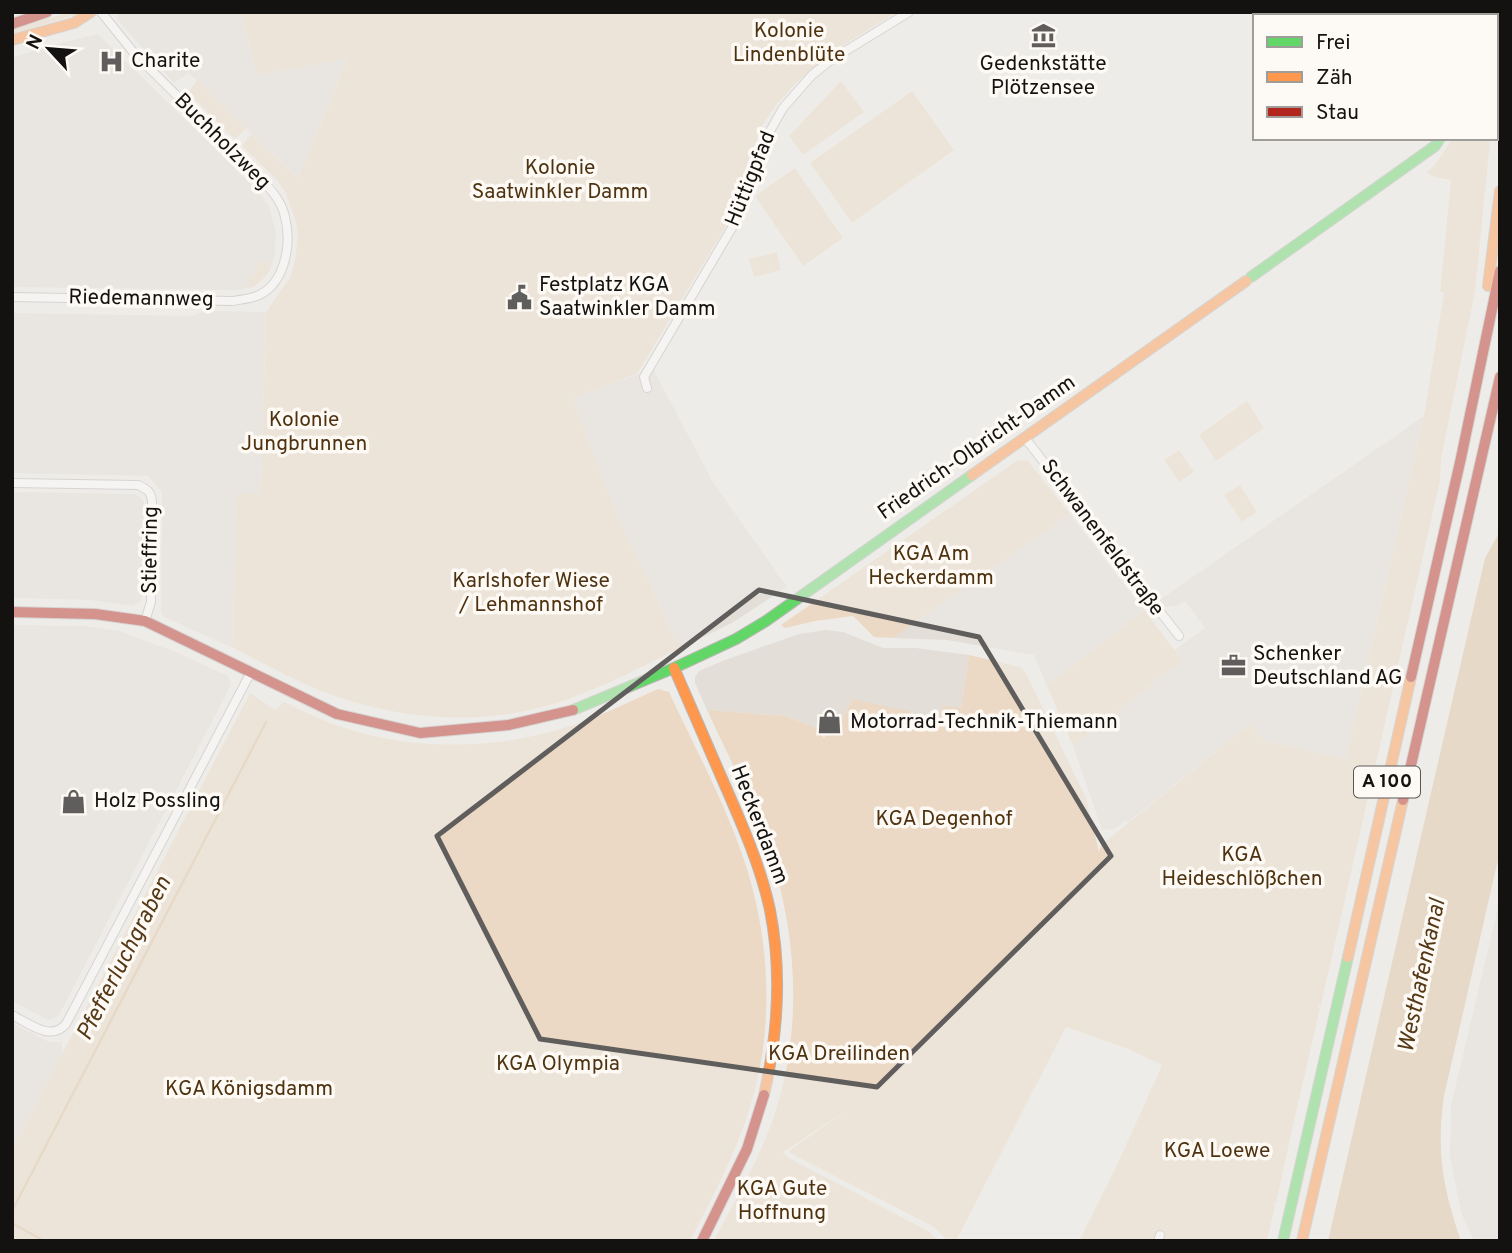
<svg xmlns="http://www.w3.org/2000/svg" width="1512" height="1253" font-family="Overpass,sans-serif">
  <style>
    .built { fill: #e3ded7 }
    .green { fill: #ecd9c5 }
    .water { fill: #ddc1a0 }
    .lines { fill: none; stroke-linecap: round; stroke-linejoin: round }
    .stream { stroke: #ddc1a0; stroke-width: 2.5 }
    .street-casing { stroke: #b9b7b5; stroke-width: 10 }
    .fast-casing { stroke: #b9b7b5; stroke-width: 12 }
    .slow-casing { stroke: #b9b7b5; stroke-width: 12 }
    .jam-casing { stroke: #b9b7b5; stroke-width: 12 }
    .street { stroke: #fcfcfc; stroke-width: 8 }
    .fast { stroke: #63d668; stroke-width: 10 }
    .slow { stroke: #ff974d; stroke-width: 10 }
    .jam { stroke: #b3261e; stroke-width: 10 }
    .marked { fill: none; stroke: #605e5c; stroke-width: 5; stroke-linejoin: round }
    .labels { text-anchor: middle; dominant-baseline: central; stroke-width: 7; stroke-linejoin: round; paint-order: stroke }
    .shield { fill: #fdf9f5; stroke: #595755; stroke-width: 2 }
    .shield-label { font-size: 19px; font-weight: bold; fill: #131210 }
    .park-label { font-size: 21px; fill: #4f3310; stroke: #fdf9f5 }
    .poi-label { font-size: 21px; fill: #131210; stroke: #fdf9f5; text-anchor: start }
    .street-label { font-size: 21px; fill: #131210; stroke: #fdf9f5 }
    .water-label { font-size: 23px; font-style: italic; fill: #553916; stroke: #fdf9f5 }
  </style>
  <rect width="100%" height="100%" fill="#eeece9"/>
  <!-- built -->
  <path class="built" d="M 119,12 L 241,12 L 257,75 L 348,57 L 298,179 L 189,73 L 174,83 L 117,19 Z
    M 98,34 L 259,192 L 269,206 L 276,233 L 274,259 L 269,272 L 254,287 L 238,290 L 12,287 L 12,58 L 49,46 Z
    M 206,311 L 266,312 L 261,494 L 236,494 L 233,648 L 164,617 L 161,613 L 162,492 L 148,476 L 12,473 L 12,313 L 191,316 Z
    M 653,369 L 713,482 L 787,587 L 732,623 L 687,645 L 676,641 L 615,510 L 571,398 Z
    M 1424,416 L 1346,759 L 1264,741 L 1250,724 L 1128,822 L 1126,820 L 1115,829 L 1102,830 L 1073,746 L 1182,660 L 1175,650 L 1205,628 L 1185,601 L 1177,606 L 1164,607 L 1158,601 Z
    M 12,492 L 134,494 L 140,497 L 144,502 L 142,596 L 140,602 L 133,606 L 92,600 L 12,598 Z
    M 1070,514 L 1144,610 L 1047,686 L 1034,655 L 947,640 L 893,638 Z
    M 12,625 L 84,626 L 119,631 L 176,652 L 228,676 L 231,685 L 58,1017 L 48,1020 L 12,1001 Z
    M 826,630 L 843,632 L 883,648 L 916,648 L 969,655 L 961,708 L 933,729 L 923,731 L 852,699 L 835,735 L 819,731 L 817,728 L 785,716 L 707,710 L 695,683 L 695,677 L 699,671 L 725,660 L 799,634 Z
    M 1500,899 L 1500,1241 L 1474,1241 L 1461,1213 L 1450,1156 L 1451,1105 Z
    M 12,1023 L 49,1042 L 62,1042 L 62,1056 L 12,1150 Z"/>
  <!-- green -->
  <path class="green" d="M 69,12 L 83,13 L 12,34 L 12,30 Z
    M 241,12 L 897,12 L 829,54 L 794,85 L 776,105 L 762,126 L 746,168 L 731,218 L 637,374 L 572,398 L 615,510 L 676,641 L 687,645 C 645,665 604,687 560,702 C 481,727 396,721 319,690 C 290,678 261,662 233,648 L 236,493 L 261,494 L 266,312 L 290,277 L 295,260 L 298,235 L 296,222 L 285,192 L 277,180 L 242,146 L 251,134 L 298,179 L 348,58 L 257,75 Z
    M 1500,18 L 1500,137 L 1496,137 L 1496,58 Z
    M 197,80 L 246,129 L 235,139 L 188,93 Z
    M 841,81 L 864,112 L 803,155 L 789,136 Z
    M 912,91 L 954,150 L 852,223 L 810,163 Z
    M 1453,138 L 1488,138 L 1490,142 L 1475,292 L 1441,459 L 1440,481 L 1321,1005 L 1318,1007 L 1320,1008 L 1299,1100 L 1297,1100 L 1298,1103 L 1276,1203 L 1273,1205 L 1275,1206 L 1267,1241 L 1079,1241 L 1117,1165 L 1162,1065 L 1128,1049 L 1066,1027 L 956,1241 L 948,1241 L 934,1227 L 790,1153 L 790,1150 L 846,1111 L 783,1152 L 787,1157 L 930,1232 L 939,1241 L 714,1241 C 735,1200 759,1160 774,1116 C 802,1033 798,939 771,856 C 755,806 729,758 707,710 L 785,716 L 817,728 L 824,738 L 827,733 L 835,735 L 852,699 L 909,711 L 923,731 L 933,729 L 943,706 L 961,708 L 969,655 L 1020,667 L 1025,671 L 1086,798 L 1099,852 L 1101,845 L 1250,724 L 1264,741 L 1346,759 L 1424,416 L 1444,293 L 1440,292 L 1451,180 L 1434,177 L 1426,172 L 1434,166 Z
    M 795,168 L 843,238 L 803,266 L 755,196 Z
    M 777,252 L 781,270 L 754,277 L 749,259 Z
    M 272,259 C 273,270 262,283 250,288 L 246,285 L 251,276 L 254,276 L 258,264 L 257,260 L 270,265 Z
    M 1247,401 L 1264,428 L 1216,461 L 1199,435 Z
    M 1179,450 L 1194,472 L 1179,482 L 1164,460 Z
    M 1018,460 L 1028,461 L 1070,514 L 893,638 L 874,637 L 853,616 L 815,621 L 785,628 L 781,625 Z
    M 1240,485 L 1257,512 L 1242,522 L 1224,495 Z
    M 1144,610 L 1182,660 L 1073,746 L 1047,686 Z
    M 658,689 L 669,692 C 694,746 724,801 743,857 C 770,935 775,1025 751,1104 C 737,1152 713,1196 690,1241 L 12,1241 L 12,1150 L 250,693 L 275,710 L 284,702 C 300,709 316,718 333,724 C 414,754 510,750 590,719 C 613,710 635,699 658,689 Z"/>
  <!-- water -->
  <path class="water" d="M 1500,531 L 1500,851 L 1444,1096 C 1436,1151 1443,1189 1461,1241 L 1328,1241 L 1485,558 Z"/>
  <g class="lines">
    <!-- stream -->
    <path class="stream" d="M 12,1211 L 266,722
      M 12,1223 L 44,1241"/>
    <defs>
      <path id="street" d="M 12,297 L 232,301 C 239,300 247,299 254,297 C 285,287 292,245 285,217 C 282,202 272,191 262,180 L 134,53 L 101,12
        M 647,388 L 644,377 L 736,221 L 760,149 L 783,108 L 812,75 L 831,60 L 909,12
        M 1025,438 L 1179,636
        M 12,483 L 138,485 C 147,489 152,492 152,503 L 151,602 L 145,621
        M 12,1015 C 28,1023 51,1042 66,1024 L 251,672
        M 1158,1241 L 1160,1235"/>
      <path id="fast" d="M 1251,277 L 1435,146 L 1440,138
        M 573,710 L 674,668 L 736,639 L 766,621 L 972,475
        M 1283,1241 L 1348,957"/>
      <path id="slow" d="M 12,40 L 74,23 L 91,12
        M 1488,286 L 1500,191
        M 972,475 L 1246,281
        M 674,668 C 692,709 709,749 727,790 C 744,829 761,868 770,910 C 782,971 778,1034 764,1095
        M 1348,957 L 1411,677
        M 1302,1241 L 1403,800"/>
      <path id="jam" d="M 1446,12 L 1446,16
        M 12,24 L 47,12
        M 12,612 L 95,614 L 145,621 L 337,714 L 420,733 L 509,725 L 573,710
        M 1411,677 L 1461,458 L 1500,271
        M 1403,800 L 1500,377
        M 702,1241 L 747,1149 L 764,1095"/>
    </defs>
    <!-- street casing -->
    <use href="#street" class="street-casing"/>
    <!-- fast casing -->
    <use href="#fast" class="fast-casing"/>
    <!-- slow casing -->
    <use href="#slow" class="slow-casing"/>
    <!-- jam casing -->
    <use href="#jam" class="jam-casing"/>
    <!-- street -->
    <use href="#street" class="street"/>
    <!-- fast -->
    <use href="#fast" class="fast"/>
    <!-- slow -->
    <use href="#slow" class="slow"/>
    <!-- jam -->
    <use href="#jam" class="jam"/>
  </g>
  <!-- marked area -->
  <path d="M0 0H1512V1253H0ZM 759,590 L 979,637 L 1111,856 L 877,1087 L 540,1039 L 437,836 Z" fill="#eeece9" fill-opacity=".55" fill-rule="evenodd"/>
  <path class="marked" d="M 759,590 L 979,637 L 1111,856 L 877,1087 L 540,1039 L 437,836 Z"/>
  <!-- icons -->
  <defs>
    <symbol id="museum-bare" viewBox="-9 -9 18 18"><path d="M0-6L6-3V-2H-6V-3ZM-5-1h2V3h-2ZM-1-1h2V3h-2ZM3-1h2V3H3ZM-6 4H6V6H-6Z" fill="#605e5c" stroke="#fdf9f5" stroke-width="2.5" paint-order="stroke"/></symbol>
    <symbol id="hospital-bare" viewBox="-9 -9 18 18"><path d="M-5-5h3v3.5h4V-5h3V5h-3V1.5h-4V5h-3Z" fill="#605e5c" stroke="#fdf9f5" stroke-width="2.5" paint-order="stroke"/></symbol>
    <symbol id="civic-bare" viewBox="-9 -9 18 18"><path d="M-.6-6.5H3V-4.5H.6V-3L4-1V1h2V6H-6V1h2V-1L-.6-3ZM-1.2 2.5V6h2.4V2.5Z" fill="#605e5c" stroke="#fdf9f5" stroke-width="2.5" paint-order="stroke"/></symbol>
    <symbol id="office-bare" viewBox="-9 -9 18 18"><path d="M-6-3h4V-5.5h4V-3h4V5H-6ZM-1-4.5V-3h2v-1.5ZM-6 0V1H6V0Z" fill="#605e5c" stroke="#fdf9f5" stroke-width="2.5" paint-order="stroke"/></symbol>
    <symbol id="shop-bare" viewBox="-9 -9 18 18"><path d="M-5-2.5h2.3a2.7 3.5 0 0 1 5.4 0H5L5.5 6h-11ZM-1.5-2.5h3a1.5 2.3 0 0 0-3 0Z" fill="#605e5c" stroke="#fdf9f5" stroke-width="2.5" paint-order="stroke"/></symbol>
  </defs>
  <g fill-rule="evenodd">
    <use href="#museum-bare" x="1026" y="18" width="35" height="35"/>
    <use href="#hospital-bare" x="94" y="44" width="35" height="35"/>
    <use href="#civic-bare" x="502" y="280" width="35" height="35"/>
    <use href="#office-bare" x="1216" y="648" width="35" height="35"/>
    <use href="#shop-bare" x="812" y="704" width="35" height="35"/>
    <use href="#shop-bare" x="56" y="784" width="35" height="35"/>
  </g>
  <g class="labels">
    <!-- shield labels -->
    <rect class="shield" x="1354" y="766.5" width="66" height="31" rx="5"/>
    <g class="shield-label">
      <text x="1387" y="782">A 100</text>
    </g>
    <!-- park labels -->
    <g class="park-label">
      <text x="789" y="31">Kolonie<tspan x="789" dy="24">Lindenblüte</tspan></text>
      <text x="560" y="168">Kolonie<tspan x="560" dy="24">Saatwinkler Damm</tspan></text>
      <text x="304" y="420">Kolonie<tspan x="304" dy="24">Jungbrunnen</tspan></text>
      <text x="931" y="554">KGA Am<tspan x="931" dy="24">Heckerdamm</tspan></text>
      <text x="531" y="581">Karlshofer Wiese<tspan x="531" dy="24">/ Lehmannshof</tspan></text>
      <text x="944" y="819">KGA Degenhof</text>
      <text x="1242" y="855">KGA<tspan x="1242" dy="24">Heideschlößchen</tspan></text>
      <text x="839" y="1054">KGA Dreilinden</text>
      <text x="558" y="1064">KGA Olympia</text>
      <text x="249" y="1089">KGA Königsdamm</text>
      <text x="1217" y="1151">KGA Loewe</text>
      <text x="782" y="1189">KGA Gute<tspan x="782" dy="24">Hoffnung</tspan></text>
    </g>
    <!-- poi labels -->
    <g class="poi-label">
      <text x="131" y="61">Charite</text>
      <text x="1043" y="64" text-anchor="middle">Gedenkstätte<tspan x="1043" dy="24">Plötzensee</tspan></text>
      <text x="539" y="285">Festplatz KGA<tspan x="539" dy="24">Saatwinkler Damm</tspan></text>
      <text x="1253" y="654">Schenker<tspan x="1253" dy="24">Deutschland AG</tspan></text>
      <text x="850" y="722">Motorrad-Technik-Thiemann</text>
      <text x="94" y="801">Holz Possling</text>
    </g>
    <!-- street labels -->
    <g class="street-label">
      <text transform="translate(222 142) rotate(45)">Buchholzweg</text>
      <text transform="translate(751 179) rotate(-68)">Hüttigpfad</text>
      <text transform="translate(141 299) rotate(1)">Riedemannweg</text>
      <text transform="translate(977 448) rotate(-35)">Friedrich-Olbricht-Damm</text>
      <text transform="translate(1102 538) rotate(53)">Schwanenfeldstraße</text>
      <text transform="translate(151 550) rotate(-89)">Stieffring</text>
      <text transform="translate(759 825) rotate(69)">Heckerdamm</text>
    </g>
    <!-- water labels -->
    <g class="water-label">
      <text transform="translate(125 959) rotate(-63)">Pfefferluchgraben</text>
      <text transform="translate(1423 976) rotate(-78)">Westhafenkanal</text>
    </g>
  </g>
  <!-- border -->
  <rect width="1512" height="1253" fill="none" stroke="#131210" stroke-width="28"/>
  <!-- legend -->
  <rect x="1253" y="14" width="245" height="126" fill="#fdf9f5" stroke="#9f9d99" stroke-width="2"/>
  <rect x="1267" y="37" width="35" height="10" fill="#63d668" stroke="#9f9d99" stroke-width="2"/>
  <text x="1316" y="49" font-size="21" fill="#131210">Frei</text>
  <rect x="1267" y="72" width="35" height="10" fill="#ff974d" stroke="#9f9d99" stroke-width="2"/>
  <text x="1316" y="84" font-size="21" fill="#131210">Zäh</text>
  <rect x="1267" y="107" width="35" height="10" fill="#b3261e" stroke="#9f9d99" stroke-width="2"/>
  <text x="1316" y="119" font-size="21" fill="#131210">Stau</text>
  <!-- north arrow -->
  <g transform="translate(49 49) rotate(296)" stroke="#fdf9f5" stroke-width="5" paint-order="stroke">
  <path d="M0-5L12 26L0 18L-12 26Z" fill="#131210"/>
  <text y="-10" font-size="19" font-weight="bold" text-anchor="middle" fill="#131210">N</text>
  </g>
</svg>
